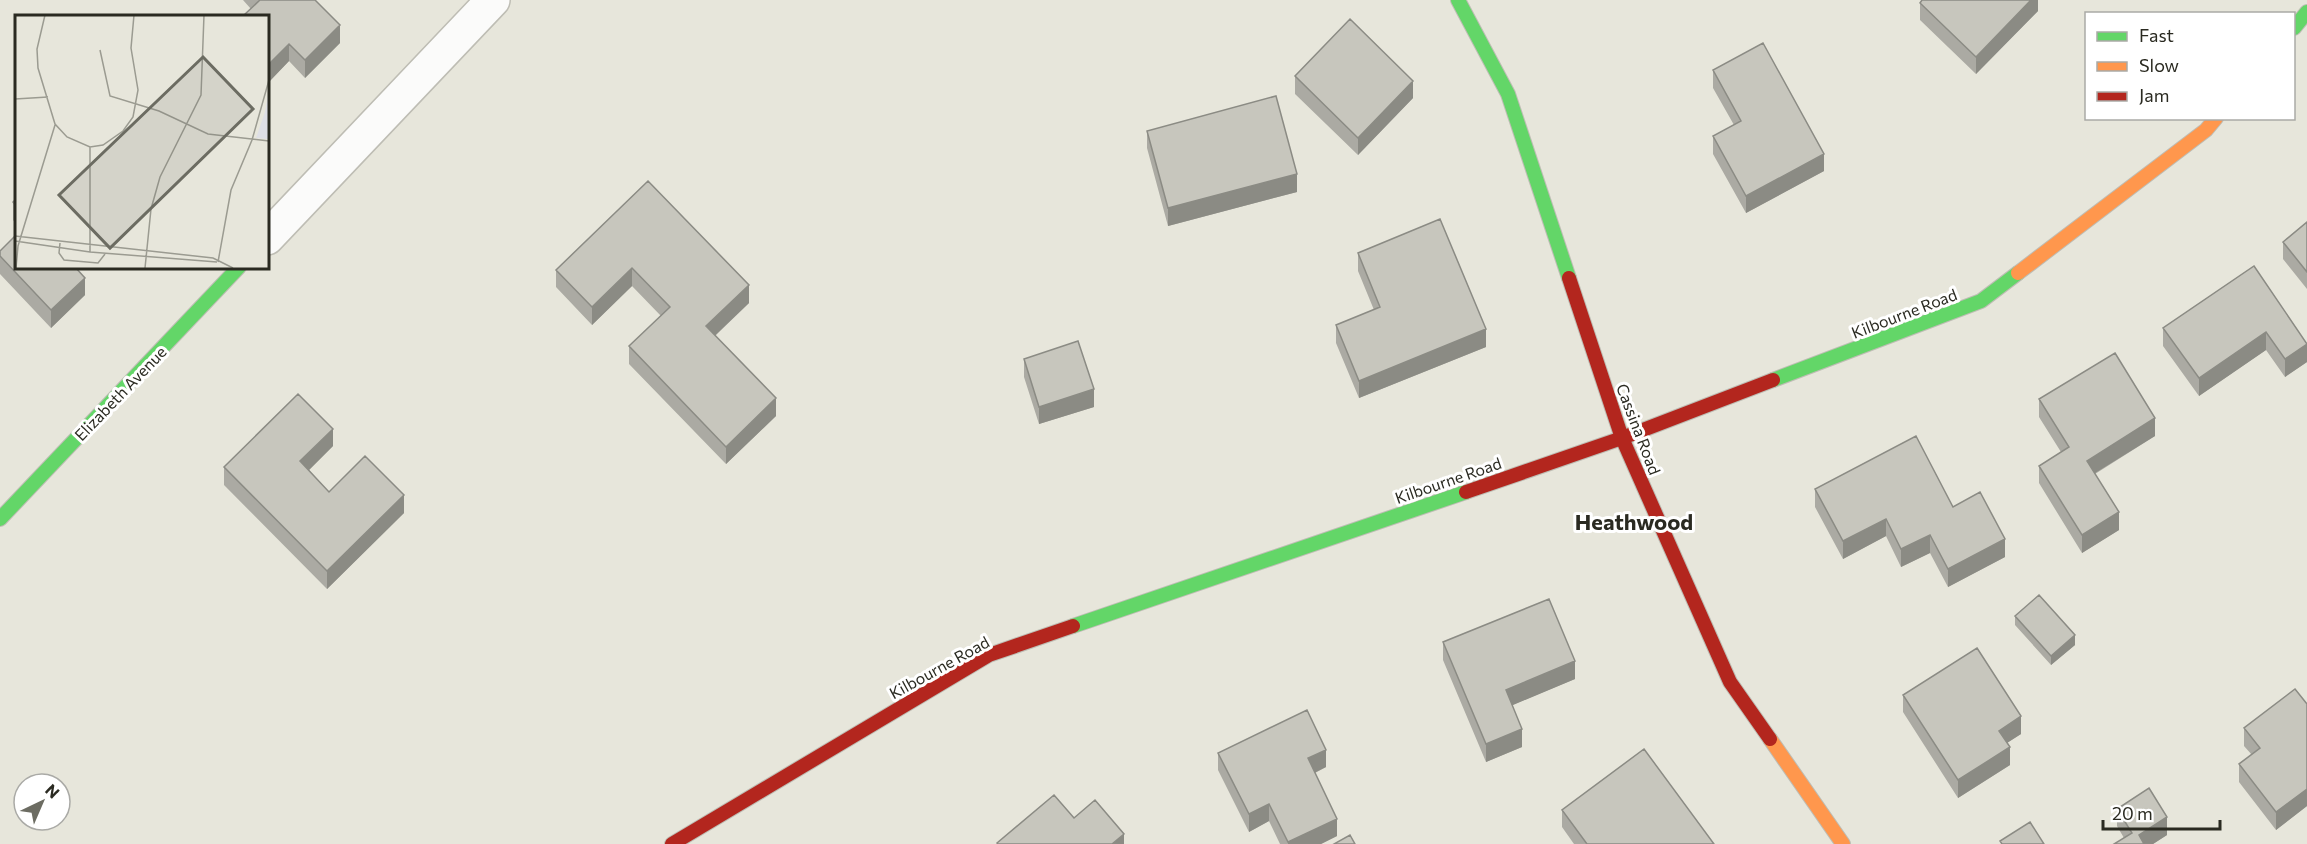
<svg xmlns="http://www.w3.org/2000/svg" width="2307" height="844" font-family="Commissioner,sans-serif">
  <style>
    .lines { fill: none; stroke-linecap: round; stroke-linejoin: round }
    .street-casing { stroke: #bebdb4; stroke-width: 36 }
    .fast-casing { stroke: #bebdb4; stroke-width: 16 }
    .slow-casing { stroke: #bebdb4; stroke-width: 16 }
    .jam-casing { stroke: #bebdb4; stroke-width: 16 }
    .street { stroke: #fbfbfa; stroke-width: 33 }
    .fast { stroke: #63d668; stroke-width: 14 }
    .slow { stroke: #ff974d; stroke-width: 14 }
    .jam { stroke: #b3261e; stroke-width: 14 }
    .wall { fill: #abaaa3 }
    .shaded-wall { fill: #8b8b84 }
    .building { fill: #c7c6bd; stroke: #8b8b84; stroke-width: 1.5 }
    .labels { text-anchor: middle; dominant-baseline: central; stroke-width: 6; stroke-linejoin: round; paint-order: stroke }
    .street-label { font-size: 16px; fill: #2a2a21; stroke: #fff }
    .district-label { font-size: 22px; font-weight: bold; fill: #2a2a21; stroke: #fff }
    .inset-road { fill: none; stroke: #9b9b91; stroke-width: 1.5 }
    .view { fill: #6c6c62; fill-opacity: 0.15; stroke: #6c6c62; stroke-width: 3 }
    .inset-edge { fill: none; stroke: #2a2a21; stroke-width: 3 }
  </style>
  <rect width="100%" height="100%" fill="#e7e6db"/>
  <g class="lines">
    <defs>
      <path id="street" d="M 267,238 L 493,0"/>
      <path id="fast" d="M 1458,0 L 1508,94 L 1569,278
        M 2294,28 L 2307,12
        M 1773,380 L 1981,301 L 2018,273
        M 0,519 L 239,267
        M 1073,626 L 1466,492"/>
      <path id="slow" d="M 2018,273 L 2206,130 L 2216,118
        M 1770,739 L 1843,844"/>
      <path id="jam" d="M 1569,278 L 1622,438 L 1730,682 L 1770,739
        M 1466,492 L 1622,438 L 1773,380
        M 672,844 L 989,655 L 1073,626"/>
    </defs>
    <!-- street casing -->
    <use href="#street" class="street-casing"/>
    <!-- fast casing -->
    <use href="#fast" class="fast-casing"/>
    <!-- slow casing -->
    <use href="#slow" class="slow-casing"/>
    <!-- jam casing -->
    <use href="#jam" class="jam-casing"/>
    <!-- street -->
    <use href="#street" class="street"/>
    <!-- fast -->
    <use href="#fast" class="fast"/>
    <!-- slow -->
    <use href="#slow" class="slow"/>
    <!-- jam -->
    <use href="#jam" class="jam"/>
  </g>
  <!-- wall -->
  <path class="wall" d="M 243,0 L 315,0 L 340,43 L 305,78 L 289,61 L 267,84 L 267,16 L 251,9 Z
    M 2038,0 L 2038,11 L 1976,74 L 1920,20 L 1920,3 Z
    M 1713,70 L 1824,171 L 1746,213 L 1713,154 L 1713,136 L 1734,125 L 1713,88 Z
    M 1295,76 L 1413,98 L 1358,155 L 1295,94 Z
    M 1147,131 L 1297,192 L 1168,226 L 1147,148 Z
    M 648,181 L 749,303 L 715,336 L 776,416 L 726,464 L 629,364 L 629,346 L 661,316 L 632,286 L 592,325 L 556,287 L 556,270 Z
    M 16,199 L 16,224 L 13,220 L 13,202 Z
    M 2307,222 L 2307,289 L 2283,259 L 2283,242 Z
    M 0,251 L 16,267 L 78,267 L 76,268 L 85,295 L 51,328 L 0,274 Z
    M 1358,253 L 1486,347 L 1359,398 L 1336,343 L 1336,325 L 1374,310 L 1358,271 Z
    M 2254,266 L 2307,344 L 2307,362 L 2285,377 L 2266,350 L 2199,396 L 2163,346 L 2163,328 Z
    M 1024,359 L 1094,407 L 1039,424 L 1024,377 Z
    M 2039,399 L 2155,436 L 2095,474 L 2119,530 L 2082,553 L 2039,483 L 2039,466 L 2061,452 L 2039,417 Z
    M 333,446 L 309,470 L 329,492 L 404,513 L 327,589 L 224,485 L 224,467 Z
    M 1815,489 L 1953,507 L 2005,557 L 1948,587 L 1930,553 L 1901,567 L 1886,536 L 1843,559 L 1815,507 Z
    M 2015,616 L 2075,645 L 2051,665 L 2015,625 Z
    M 1443,642 L 1575,679 L 1512,705 L 1522,747 L 1486,762 L 1443,660 Z
    M 1903,695 L 2021,734 L 2007,743 L 2010,765 L 1958,798 L 1903,712 Z
    M 2307,704 L 2307,806 L 2276,830 L 2239,782 L 2239,764 L 2252,755 L 2244,746 L 2244,728 Z
    M 1218,753 L 1326,767 L 1315,773 L 1337,836 L 1321,844 L 1280,844 L 1269,821 L 1249,832 L 1218,770 Z
    M 2117,809 L 2167,835 L 2153,844 L 2114,844 L 2124,838 L 2117,826 Z
    M 1562,810 L 1714,844 L 1574,844 L 1562,827 Z"/>
  <!-- shaded-wall -->
  <path class="shaded-wall" d="M 2031,0 L 2038,0 L 2038,11 L 1976,74 L 1976,57 Z
    M 340,25 L 340,43 L 305,78 L 305,60 Z
    M 289,44 L 289,61 L 267,84 L 267,66 Z
    M 1413,81 L 1413,98 L 1358,155 L 1358,138 Z
    M 1824,154 L 1824,171 L 1746,213 L 1746,196 Z
    M 1297,174 L 1297,192 L 1168,226 L 1168,208 Z
    M 632,268 L 632,286 L 592,325 L 592,307 Z
    M 85,278 L 85,295 L 51,328 L 51,310 Z
    M 749,285 L 749,303 L 706,344 L 706,326 Z
    M 1486,329 L 1486,347 L 1359,398 L 1359,381 Z
    M 2266,332 L 2266,350 L 2199,396 L 2199,378 Z
    M 2307,344 L 2307,362 L 2285,377 L 2285,359 Z
    M 1094,389 L 1094,407 L 1039,424 L 1039,407 Z
    M 776,398 L 776,416 L 726,464 L 726,447 Z
    M 2155,418 L 2155,436 L 2087,478 L 2087,461 Z
    M 333,429 L 333,446 L 300,479 L 300,461 Z
    M 404,495 L 404,513 L 327,589 L 327,571 Z
    M 2119,512 L 2119,530 L 2082,553 L 2082,535 Z
    M 1886,519 L 1886,536 L 1843,559 L 1843,541 Z
    M 1930,535 L 1930,553 L 1901,567 L 1901,549 Z
    M 2005,539 L 2005,557 L 1948,587 L 1948,569 Z
    M 2075,635 L 2075,645 L 2051,665 L 2051,656 Z
    M 1575,661 L 1575,679 L 1506,708 L 1506,690 Z
    M 2021,716 L 2021,734 L 1999,748 L 1999,731 Z
    M 1522,729 L 1522,747 L 1486,762 L 1486,744 Z
    M 2010,747 L 2010,765 L 1958,798 L 1958,780 Z
    M 1326,750 L 1326,767 L 1308,776 L 1308,758 Z
    M 2307,789 L 2307,806 L 2276,830 L 2276,812 Z
    M 1269,804 L 1269,821 L 1249,832 L 1249,814 Z
    M 2167,817 L 2167,835 L 2153,844 L 2139,844 L 2139,835 Z
    M 1337,819 L 1337,836 L 1321,844 L 1288,844 L 1288,842 Z
    M 1124,834 L 1124,844 L 1112,844 Z"/>
  <!-- building -->
  <path class="building" d="M 260,0 L 315,0 L 340,25 L 305,60 L 289,44 L 267,66 L 267,16 L 243,16 Z
    M 1922,0 L 2031,0 L 1976,57 L 1920,3 Z
    M 1350,19 L 1413,81 L 1358,138 L 1295,76 Z
    M 1763,43 L 1824,154 L 1746,196 L 1713,136 L 1741,121 L 1713,70 Z
    M 1276,96 L 1297,174 L 1168,208 L 1147,131 Z
    M 648,181 L 749,285 L 706,326 L 776,398 L 726,447 L 629,346 L 670,307 L 632,268 L 592,307 L 556,270 Z
    M 16,199 L 16,206 L 13,202 Z
    M 1440,219 L 1486,329 L 1359,381 L 1336,325 L 1380,307 L 1358,253 Z
    M 2307,222 L 2307,272 L 2283,242 Z
    M 16,235 L 16,267 L 75,267 L 85,278 L 51,310 L 0,256 L 0,251 Z
    M 2254,266 L 2307,344 L 2285,359 L 2266,332 L 2199,378 L 2163,328 Z
    M 1078,341 L 1094,389 L 1039,407 L 1024,359 Z
    M 2115,353 L 2155,418 L 2087,461 L 2119,512 L 2082,535 L 2039,466 L 2069,447 L 2039,399 Z
    M 298,394 L 333,429 L 300,461 L 329,492 L 365,456 L 404,495 L 327,571 L 224,467 Z
    M 1916,436 L 1953,507 L 1980,492 L 2005,539 L 1948,569 L 1930,535 L 1901,549 L 1886,519 L 1843,541 L 1815,489 Z
    M 2039,595 L 2075,635 L 2051,656 L 2015,616 Z
    M 1549,599 L 1575,661 L 1506,690 L 1522,729 L 1486,744 L 1443,642 Z
    M 1977,648 L 2021,716 L 1999,731 L 2010,747 L 1958,780 L 1903,695 Z
    M 2295,689 L 2307,704 L 2307,789 L 2276,812 L 2239,764 L 2260,748 L 2244,728 Z
    M 1307,710 L 1326,750 L 1308,758 L 1337,819 L 1288,842 L 1269,804 L 1249,814 L 1218,753 Z
    M 1644,749 L 1714,844 L 1587,844 L 1562,810 Z
    M 2149,788 L 2167,817 L 2139,835 L 2144,844 L 2114,844 L 2132,833 L 2117,809 Z
    M 1054,795 L 1074,818 L 1095,800 L 1124,834 L 1112,844 L 998,844 L 997,843 Z
    M 2030,822 L 2044,844 L 2002,844 L 2000,841 Z
    M 1350,835 L 1355,844 L 1334,844 Z"/>
  <g class="labels">
    <!-- street labels -->
    <g class="street-label">
      <text transform="translate(1904 313) rotate(-21)">Kilbourne Road</text>
      <text transform="translate(120 393) rotate(-46)">Elizabeth Avenue</text>
      <text transform="translate(1639 429) rotate(69)">Cassina Road</text>
      <text transform="translate(1448 480) rotate(-19)">Kilbourne Road</text>
      <text transform="translate(939 667) rotate(-29)">Kilbourne Road</text>
    </g>
    <!-- district labels -->
    <g class="district-label">
      <text x="1634" y="521">Heathwood</text>
    </g>
  </g>
  <!-- overview -->
  <g transform="translate(15 15)">
    <rect width="254" height="254" fill="#e7e6db"/>
    <path d="M 253,80 L 253,124 L 241,123 L 250,97 Z" fill="#dedfe5"/>
    <path class="inset-road" d="M 30,0 L 22,34 L 23,53 L 40,109 L 52,122 L 75,132 L 88,130 L 108,116 L 118,102 L 123,75 L 116,33 L 119,0M 85,35 L 95,81 L 144,96 L 193,119 L 254,126M 0,84 L 33,82M 75,132 L 75,237M 0,221 L 198,243 L 218,253M 0,226 L 75,237 L 202,247M 45,228 L 44,238 L 49,245 L 83,248 L 90,239M 203,247 L 216,175 L 237,125 L 254,65M 1,253 L 3,231 L 40,110M 130,253 L 136,194 L 145,162 L 186,80 L 189,0"/>
    <path class="view" d="M 188,42 L 238,94 L 95,233 L 44,180 Z"/>
    <rect width="254" height="254" class="inset-edge"/>
  </g>
  <!-- legend -->
  <rect x="2085" y="12" width="210" height="108" fill="#ffffff" stroke="#aaaaa6" stroke-width="1.5"/>
  <rect x="2097" y="32" width="30" height="9" fill="#63d668" stroke="#aaaaa6" stroke-width="1.5"/>
  <text x="2139" y="42" font-size="18" fill="#2a2a21">Fast</text>
  <rect x="2097" y="62" width="30" height="9" fill="#ff974d" stroke="#aaaaa6" stroke-width="1.5"/>
  <text x="2139" y="72" font-size="18" fill="#2a2a21">Slow</text>
  <rect x="2097" y="92" width="30" height="9" fill="#b3261e" stroke="#aaaaa6" stroke-width="1.5"/>
  <text x="2139" y="102" font-size="18" fill="#2a2a21">Jam</text>
  <!-- north arrow -->
  <g transform="translate(42 802) rotate(44)"><circle r="28" fill="#ffffff" stroke="#aaaaa6" stroke-width="1.5"/>
  <path d="M0-4.5L10 22L0 15L-10 22Z" fill="#6c6c62"/>
  <text y="-9" font-size="16" font-weight="bold" text-anchor="middle" fill="#2a2a21">N</text>
  </g>
  <!-- scale -->
  <path d="M2103 820v9h117v-9" fill="none" stroke="#2a2a21" stroke-width="3"/>
  <text x="2112" y="820" font-size="18" fill="#2a2a21" stroke="#ffffff" stroke-width="4.5" paint-order="stroke">20 m</text>
</svg>
